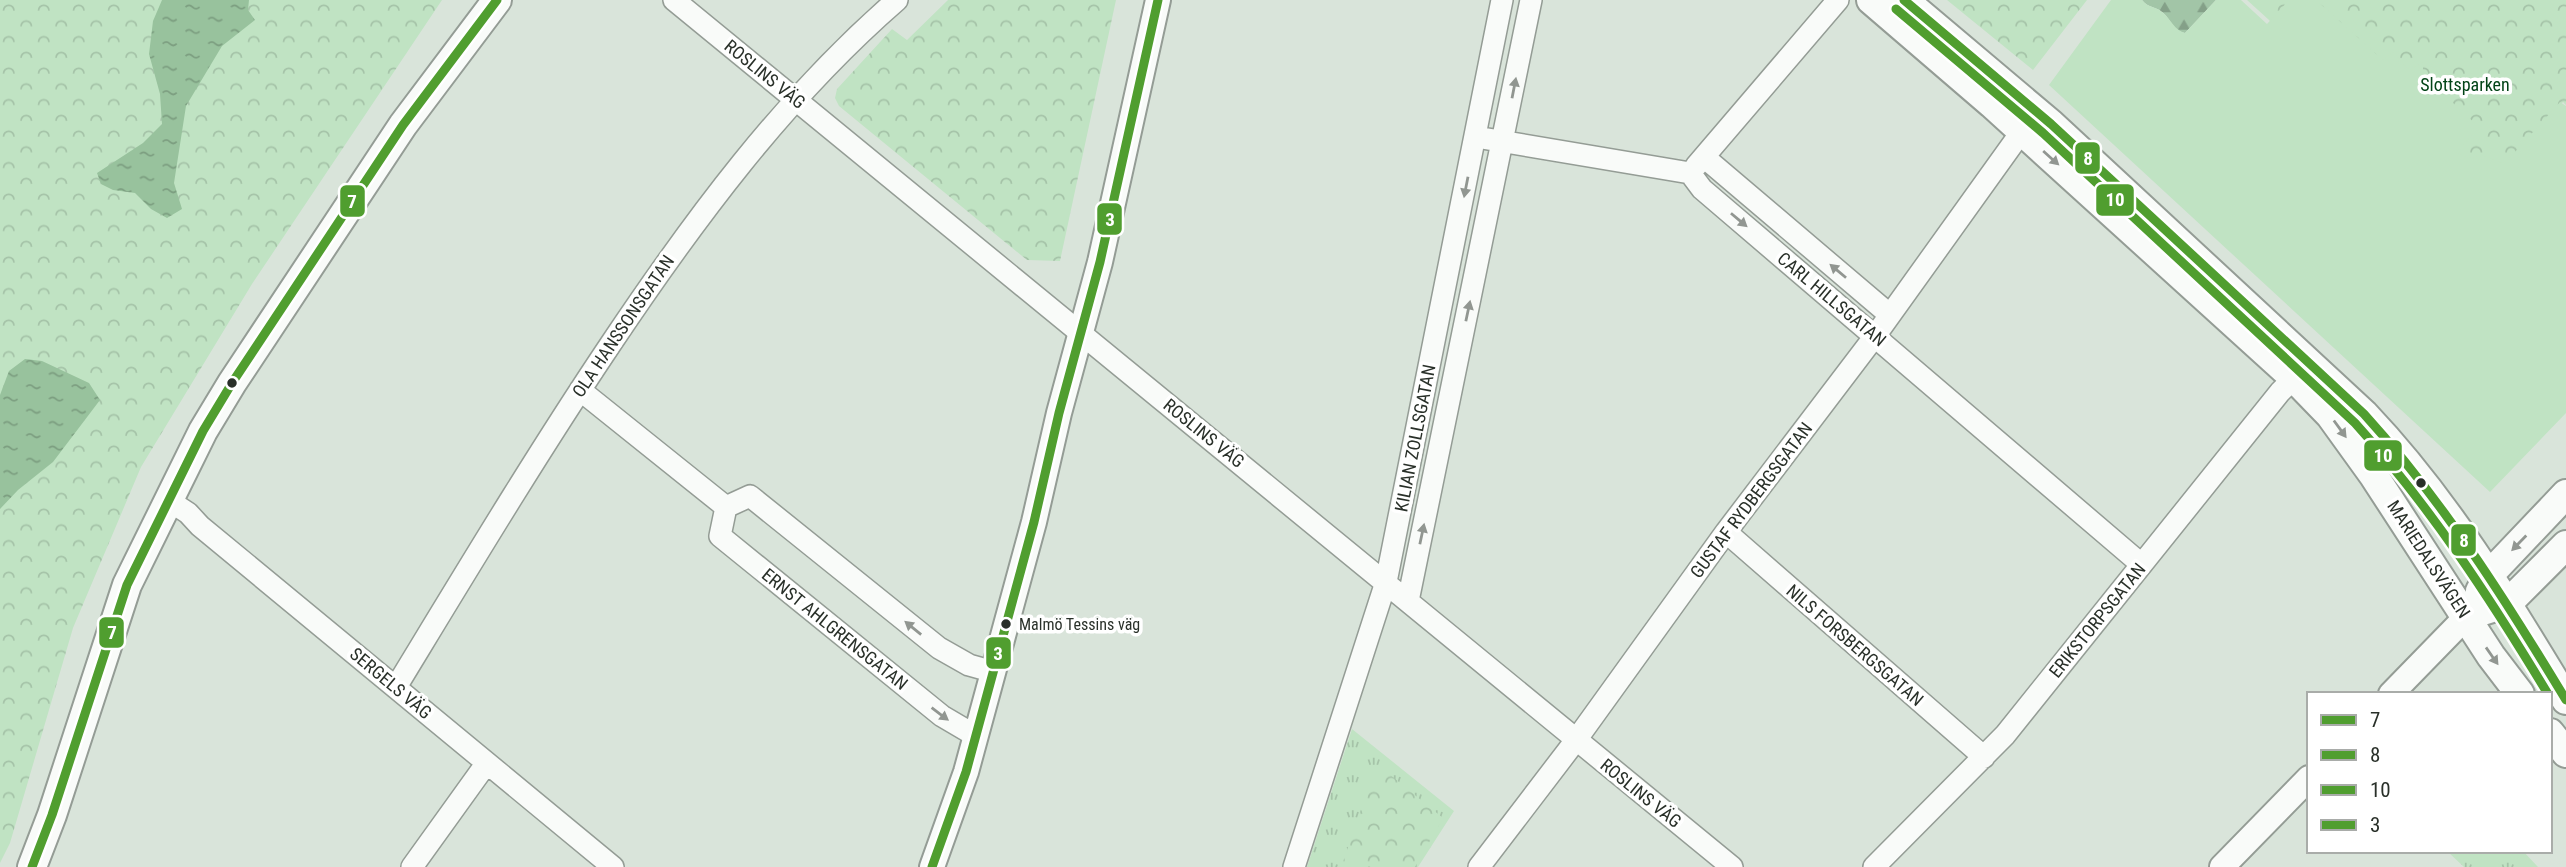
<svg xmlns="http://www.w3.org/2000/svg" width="2566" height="867" font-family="'Roboto Condensed',sans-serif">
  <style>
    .grass { fill: url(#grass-tufts) }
    .forest { fill: url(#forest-firs) }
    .park { fill: url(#park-crowns) }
    .garden { fill: #c0e3c3 }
    .water { fill: url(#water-ripples) }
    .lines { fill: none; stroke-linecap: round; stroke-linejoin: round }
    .minor-casing { stroke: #949c95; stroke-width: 24 }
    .tertiary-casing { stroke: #949c95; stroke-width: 28 }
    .secondary-casing { stroke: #949c95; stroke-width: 32 }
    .minor { stroke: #f9fbf9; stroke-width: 21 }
    .tertiary { stroke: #f9fbf9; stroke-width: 24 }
    .secondary { stroke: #f9fbf9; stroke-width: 28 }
    .bus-1-casing { stroke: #fff; stroke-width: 14 }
    .bus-2-casing { stroke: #fff; stroke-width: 14 }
    .bus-3-casing { stroke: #fff; stroke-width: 14 }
    .bus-4-casing { stroke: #fff; stroke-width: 14 }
    .bus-1 { stroke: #509e2f; stroke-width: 9 }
    .bus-2 { stroke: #509e2f; stroke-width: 9 }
    .bus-3 { stroke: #509e2f; stroke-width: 9 }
    .bus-4 { stroke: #509e2f; stroke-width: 9 }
    .oneway { fill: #919691 }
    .bus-dot { fill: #293029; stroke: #fff; stroke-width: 2.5 }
    .labels { text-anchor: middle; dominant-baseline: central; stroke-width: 7; stroke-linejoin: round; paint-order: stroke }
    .bus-label { font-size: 16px; fill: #293029; stroke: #fff; text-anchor: start }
    .street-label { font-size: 18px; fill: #293029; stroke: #fff }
    .park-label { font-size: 18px; fill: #024417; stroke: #fff }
    .line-badge { stroke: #fff; stroke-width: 2.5 }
    .badge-label { font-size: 19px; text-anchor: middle; font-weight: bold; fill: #fff }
  </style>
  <defs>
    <pattern id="grass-tufts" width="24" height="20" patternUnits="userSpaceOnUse" patternTransform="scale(1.75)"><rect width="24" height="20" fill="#c0e3c3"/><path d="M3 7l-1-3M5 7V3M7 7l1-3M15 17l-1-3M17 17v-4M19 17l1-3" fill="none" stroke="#a5c3a8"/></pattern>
    <pattern id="forest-firs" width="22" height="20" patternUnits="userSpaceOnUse" patternTransform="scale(1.75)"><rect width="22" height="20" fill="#a2c5a7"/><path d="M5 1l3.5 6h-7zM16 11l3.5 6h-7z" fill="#84a088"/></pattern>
    <pattern id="park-crowns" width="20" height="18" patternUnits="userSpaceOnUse" patternTransform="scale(1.75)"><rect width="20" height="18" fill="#c0e3c3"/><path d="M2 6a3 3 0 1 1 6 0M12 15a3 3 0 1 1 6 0" fill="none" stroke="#a5c3a8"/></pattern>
    <pattern id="water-ripples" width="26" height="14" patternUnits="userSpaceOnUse" patternTransform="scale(1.75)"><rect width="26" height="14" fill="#98c29d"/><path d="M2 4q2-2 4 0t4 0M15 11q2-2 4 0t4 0" fill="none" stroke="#7c9e80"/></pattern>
  </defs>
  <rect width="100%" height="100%" fill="#d9e4da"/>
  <!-- grass -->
  <path class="grass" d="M 1352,729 L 1454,811 L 1418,867 L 1307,867 Z
    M 2447,851 L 2523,851 L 2538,867 L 2464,867 Z"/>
  <!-- forest -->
  <path class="forest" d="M 2142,0 L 2216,0 L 2185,33 C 2173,31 2171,19 2162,12 C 2155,6 2148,8 2142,0 Z"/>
  <!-- park -->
  <path class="park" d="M 0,0 L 442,0 L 252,284 L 141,467 L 73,628 L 10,843 L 0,863 Z
    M 948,0 L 1116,0 L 1060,261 L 1027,260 L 839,106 L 835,98 L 837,89 L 892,29 L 907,40 Z
    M 1947,0 L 2087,0 L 2033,70 Z
    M 2247,0 L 2566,0 L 2566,105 L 2563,102 L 2471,204 Z
    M 1388,773 L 1443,818 L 1415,867 L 1372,867 L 1343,862 L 1371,780 Z"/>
  <!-- garden -->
  <path class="garden" d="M 2111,0 L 2142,0 C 2148,8 2155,6 2162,12 C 2171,19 2174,30 2185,33 L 2216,0 L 2241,0 L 2267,24 L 2289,0 L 2316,0 L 2383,60 L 2393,52 L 2410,71 L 2423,62 L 2423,75 L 2479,127 L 2456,153 L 2470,158 L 2480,155 L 2504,164 L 2560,102 L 2566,106 L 2566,413 L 2490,492 L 2049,85 Z"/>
  <!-- water -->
  <path class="water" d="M 162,0 L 249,0 L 248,10 L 255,20 L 222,46 L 186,106 L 174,183 L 182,209 L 167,218 L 151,209 L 135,193 L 113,190 L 101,184 L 97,173 L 143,143 L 162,124 L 160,94 L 149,54 L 153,21 Z
    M 25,359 L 42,361 L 89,383 L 100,400 L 53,462 L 18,490 L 0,509 L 0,395 L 9,371 Z"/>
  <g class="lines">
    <defs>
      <path id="minor" d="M 674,0 L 1732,867
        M 1476,137 L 1690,173 L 1702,189 L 2141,564
        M 1704,157 L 1890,315
        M 1696,166 L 1838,0
        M 580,390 L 726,507
        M 168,500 L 188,513 L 200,526 L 613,867
        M 726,507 L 720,536 L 942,716 L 976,736
        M 726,507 L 750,496 L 939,648 L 969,665 L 994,672
        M 1726,532 L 1984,757
        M 1408,601 L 1531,0
        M 396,687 C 466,572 535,457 610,345 C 693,221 783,99 897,0
        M 412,867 L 486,764
        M 1294,867 L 1386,582 L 1502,0
        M 1479,867 L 1576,740 L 1726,532 L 1875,336 L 2022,131
        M 1874,867 L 2005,735 L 2280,392 L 2304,368"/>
      <path id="tertiary" d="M 2391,694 L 2467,616
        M 932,867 L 966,772 L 1034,522 L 1059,413 L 1100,262 L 1158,0
        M 2222,867 L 2309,778"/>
      <path id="secondary" d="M 1871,0 L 1992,104 L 2295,379 L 2330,415 L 2374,476 L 2491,656 L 2520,694
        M 1904,0 L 2051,124 L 2364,414 C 2445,499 2506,600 2566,700
        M 2480,591 L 2489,575 L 2566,494
        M 2467,616 L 2508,603 L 2566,545
        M 2550,733 L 2566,753
        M 32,867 L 52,815 L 127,585 L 203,431 L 232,383 L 403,125 L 497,0"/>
    </defs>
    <!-- minor casing -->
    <use href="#minor" class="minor-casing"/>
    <!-- tertiary casing -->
    <use href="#tertiary" class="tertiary-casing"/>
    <!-- secondary casing -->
    <use href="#secondary" class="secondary-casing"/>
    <!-- minor -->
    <use href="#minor" class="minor"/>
    <!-- tertiary -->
    <use href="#tertiary" class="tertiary"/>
    <!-- secondary -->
    <use href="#secondary" class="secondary"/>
    <defs>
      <path id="bus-1" d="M 32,867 L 52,815 L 127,585 L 203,431 L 232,383 L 403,125 L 497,0"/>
      <path id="bus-2" d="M 1904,0 L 2051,124 L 2364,414 C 2443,501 2505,599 2566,700"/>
      <path id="bus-3" d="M 1896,9 L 2043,133 L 2355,423 C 2430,506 2490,598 2548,694"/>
      <path id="bus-4" d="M 932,867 L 966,772 L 1034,522 L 1059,413 L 1100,262 L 1158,0"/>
    </defs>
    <!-- bus-1 casing -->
    <use href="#bus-1" class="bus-1-casing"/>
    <!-- bus-2 casing -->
    <use href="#bus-2" class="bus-2-casing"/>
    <!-- bus-3 casing -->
    <use href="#bus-3" class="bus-3-casing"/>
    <!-- bus-4 casing -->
    <use href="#bus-4" class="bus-4-casing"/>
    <!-- bus-1 -->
    <use href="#bus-1" class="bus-1"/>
    <!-- bus-2 -->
    <use href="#bus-2" class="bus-2"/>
    <!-- bus-3 -->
    <use href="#bus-3" class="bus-3"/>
    <!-- bus-4 -->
    <use href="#bus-4" class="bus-4"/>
  </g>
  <!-- one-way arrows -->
  <defs><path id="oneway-solid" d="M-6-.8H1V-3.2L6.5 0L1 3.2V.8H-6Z" transform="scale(1.75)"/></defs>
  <g class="oneway">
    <use href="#oneway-solid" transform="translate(1514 88) rotate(-79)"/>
    <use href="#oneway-solid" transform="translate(2051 158) rotate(42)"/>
    <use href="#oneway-solid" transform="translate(1466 187) rotate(101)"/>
    <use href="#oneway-solid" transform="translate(1739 220) rotate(40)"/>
    <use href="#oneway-solid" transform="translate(1838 271) rotate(-140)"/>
    <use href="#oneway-solid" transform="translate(1468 311) rotate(-78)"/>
    <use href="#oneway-solid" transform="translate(2340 429) rotate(54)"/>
    <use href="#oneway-solid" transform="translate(1422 534) rotate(-78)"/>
    <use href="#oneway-solid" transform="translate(2519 543) rotate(134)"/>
    <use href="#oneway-solid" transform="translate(913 628) rotate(-141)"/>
    <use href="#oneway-solid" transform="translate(2492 656) rotate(55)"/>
    <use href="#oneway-solid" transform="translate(940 714) rotate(37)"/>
  </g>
  <!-- markers -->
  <g class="bus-dot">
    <circle cx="232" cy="383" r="6"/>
    <circle cx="2421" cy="483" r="6"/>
    <circle cx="1006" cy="624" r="6"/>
  </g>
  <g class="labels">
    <!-- bus labels -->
    <g class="bus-label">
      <text x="1019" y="624">Malmö Tessins väg</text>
    </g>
    <!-- street labels -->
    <g class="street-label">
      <text transform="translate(765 74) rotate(39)">ROSLINS VÄG</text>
      <text transform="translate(1832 299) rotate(40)">CARL HILLSGATAN</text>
      <text transform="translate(623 326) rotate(-56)">OLA HANSSONSGATAN</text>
      <text transform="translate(1204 433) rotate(39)">ROSLINS VÄG</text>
      <text transform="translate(1415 438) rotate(-79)">KILIAN ZOLLSGATAN</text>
      <text transform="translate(1751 500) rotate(-53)">GUSTAF RYDBERGSGATAN</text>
      <text transform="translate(2429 559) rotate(57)">MARIEDALSVÄGEN</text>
      <text transform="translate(2097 620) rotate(-51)">ERIKSTORPSGATAN</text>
      <text transform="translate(835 629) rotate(39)">ERNST AHLGRENSGATAN</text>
      <text transform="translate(1855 645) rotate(41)">NILS FORSBERGSGATAN</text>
      <text transform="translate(391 683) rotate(40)">SERGELS VÄG</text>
      <text transform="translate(1641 793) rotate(39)">ROSLINS VÄG</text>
    </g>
    <!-- park labels -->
    <g class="park-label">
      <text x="2465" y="84">Slottsparken</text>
    </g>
  </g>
  <g class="line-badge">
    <rect x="2074" y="141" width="27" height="34" rx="7" fill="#509e2f"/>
    <rect x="2095" y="183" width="40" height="34" rx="7" fill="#509e2f"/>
    <rect x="339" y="184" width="27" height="34" rx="7" fill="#509e2f"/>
    <rect x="1096" y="202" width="27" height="34" rx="7" fill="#509e2f"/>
    <rect x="2363" y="439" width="40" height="33" rx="7" fill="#509e2f"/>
    <rect x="2450" y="523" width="27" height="34" rx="7" fill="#509e2f"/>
    <rect x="98" y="616" width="27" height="33" rx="7" fill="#509e2f"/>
    <rect x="985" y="636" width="27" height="34" rx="7" fill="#509e2f"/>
  </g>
  <g class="badge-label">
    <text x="2088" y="165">8</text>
    <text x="2115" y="206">10</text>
    <text x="352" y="208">7</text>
    <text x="1110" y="226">3</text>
    <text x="2383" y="462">10</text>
    <text x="2464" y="547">8</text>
    <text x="112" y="639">7</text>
    <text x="998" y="660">3</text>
  </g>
  <!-- legend -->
  <rect x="2307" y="692" width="245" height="161" fill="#ffffff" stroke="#a9aca9" stroke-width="2"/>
  <rect x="2321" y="715" width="35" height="10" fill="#509e2f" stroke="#a9aca9" stroke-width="2"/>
  <text x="2370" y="727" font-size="21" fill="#293029">7</text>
  <rect x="2321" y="750" width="35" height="10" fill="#509e2f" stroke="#a9aca9" stroke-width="2"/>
  <text x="2370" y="762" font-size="21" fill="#293029">8</text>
  <rect x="2321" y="785" width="35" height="10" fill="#509e2f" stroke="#a9aca9" stroke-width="2"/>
  <text x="2370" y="797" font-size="21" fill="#293029">10</text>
  <rect x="2321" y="820" width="35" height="10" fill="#509e2f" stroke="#a9aca9" stroke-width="2"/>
  <text x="2370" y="832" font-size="21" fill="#293029">3</text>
</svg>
